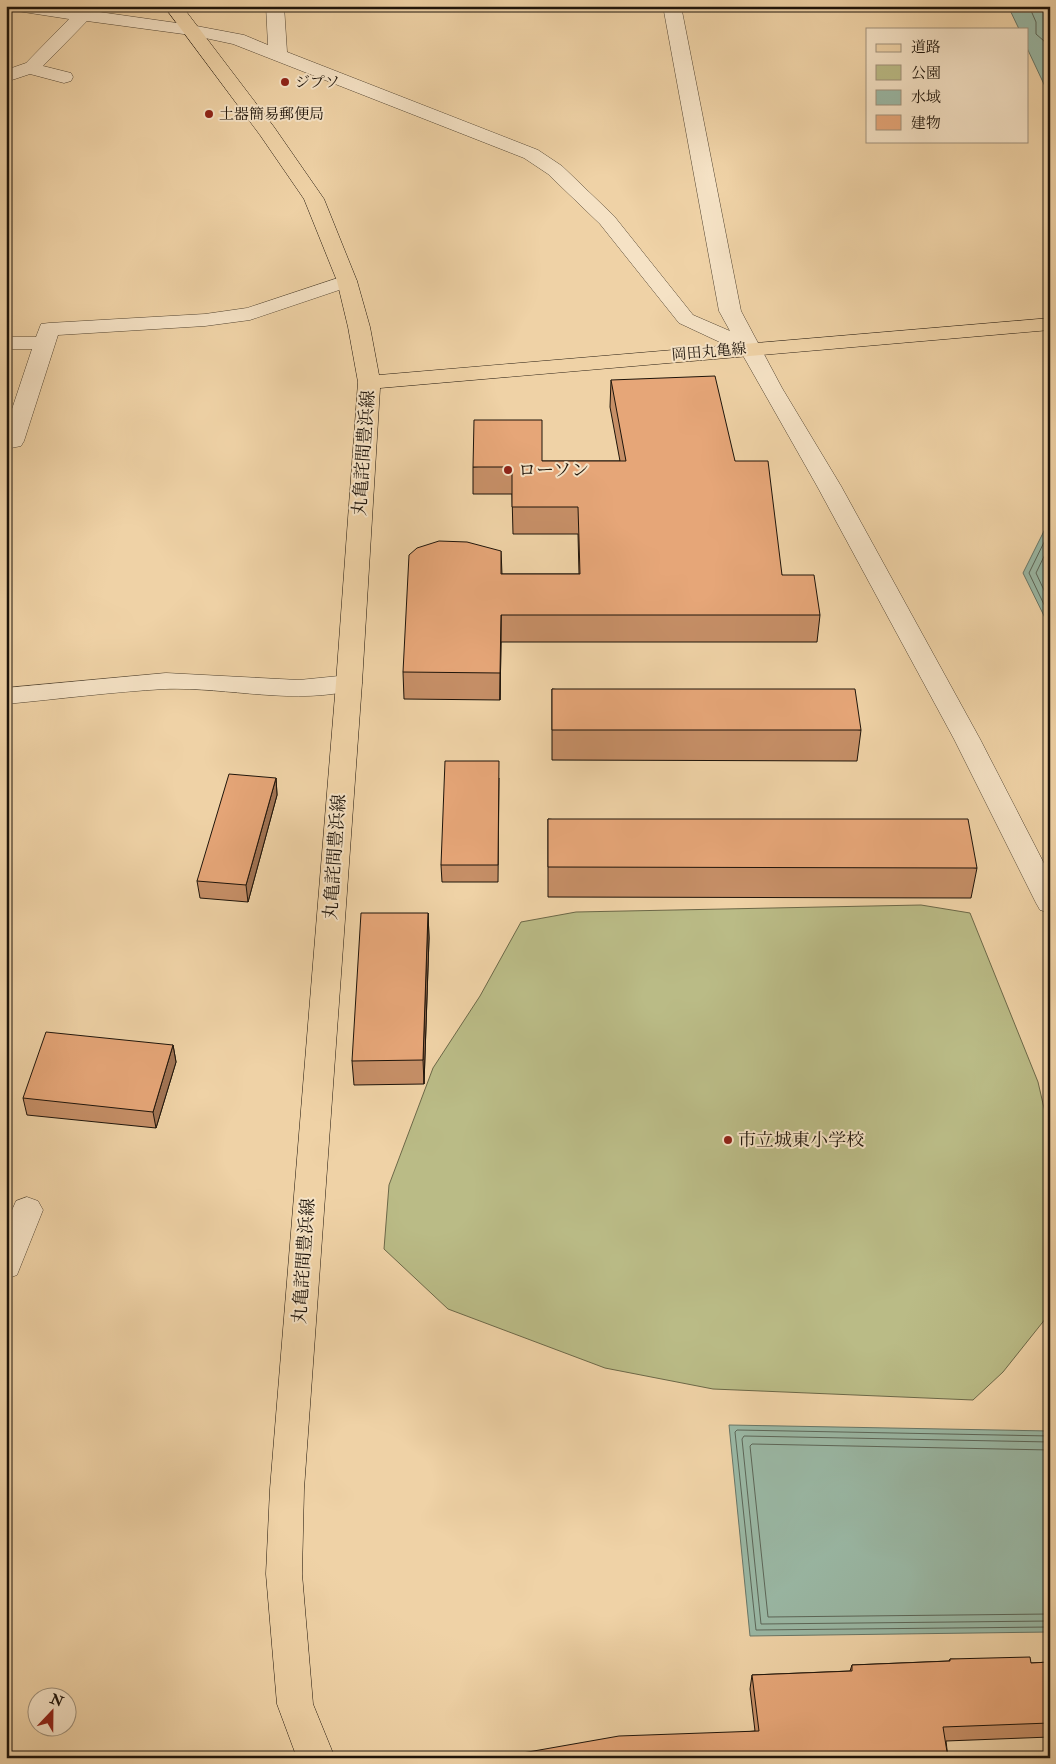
<svg xmlns="http://www.w3.org/2000/svg" width="1056" height="1764" font-family="'IM FELL Double Pica','Noto Serif JP',serif">
  <style>
    .green { fill: #babb86; stroke: #6c6848 }
    .water { fill: #9ab8a5; stroke: #687667 }
    .lines { fill: none; stroke-linecap: round; stroke-linejoin: round }
    .shore { stroke: #5c6658; stroke-width: 1 }
    .minor-casing { stroke: #524431; stroke-width: 1 }
    .major-casing { stroke: #1e140a; stroke-width: 1 }
    .minor { fill: #f5e2c5; fill-rule: evenodd }
    .major { fill: #efd2a6; fill-rule: evenodd }
    .wall { fill: #c68f67; stroke: #1e140a }
    .shaded-wall { fill: #a17454; stroke: #1e140a }
    .building { fill: #e6a678; stroke: #1e140a }
    .poi-dot { fill: #8f2418; stroke: #f5e2c5; stroke-width: 2 }
    .labels { text-anchor: middle; dominant-baseline: central; stroke-width: 4; stroke-linejoin: round; paint-order: stroke }
    .far-poi-label { font-size: 15px; fill: #1e140a; stroke: #f5e2c5; text-anchor: start }
    .far-street-label { font-size: 15px; fill: #1e140a; stroke: #f5e2c5 }
    .street-label { font-size: 18px; fill: #1e140a; stroke: #f5e2c5 }
    .poi-label { font-size: 18px; fill: #1e140a; stroke: #f5e2c5; text-anchor: start }
  </style>
  <rect width="100%" height="100%" fill="#efd2a6"/>
  <filter id="stains"><feTurbulence type="fractalNoise" baseFrequency=".004" numOctaves="4"/><feColorMatrix values="0 0 0 0 .2 0 0 0 0 .09 0 0 0 0 .02 0 0 0 .5 -.17"/></filter>
  <radialGradient id="worn" r=".72"><stop offset=".6" stop-color="#630" stop-opacity="0"/><stop offset="1" stop-color="#630" stop-opacity=".3"/></radialGradient>
  <!-- green -->
  <path class="green" d="M 921,905 L 970,913 L 1038,1082 L 1050,1134 L 1050,1313 L 1003,1372 L 973,1400 L 713,1389 L 605,1368 L 448,1309 L 384,1249 L 389,1185 L 433,1068 L 480,996 L 521,922 L 576,912 Z"/>
  <!-- water -->
  <path class="water" d="M 1008,6 L 1050,6 L 1050,97 L 1027,48 L 1027,29 L 1019,29 Z
    M 1050,519 L 1050,628 L 1023,573 Z
    M 729,1425 L 1050,1431 L 1050,1632 L 750,1636 Z"/>
  <g class="lines">
    <!-- shore -->
    <path class="shore" d="M 1029,6 L 1036,22 L 1036,34 L 1044,41 L 1050,52
      M 1050,530 L 1029,573 L 1050,617
      M 1050,544 L 1036,573 L 1050,603
      M 1050,1436 L 737,1430 L 735,1432 L 756,1630 L 1050,1627
      M 1050,1442 L 744,1436 L 742,1439 L 761,1624 L 1050,1621
      M 1050,1450 L 752,1444 L 750,1446 L 768,1617 L 1050,1614"/>
    <defs>
      <path id="minor" d="M 8,6 L 57,6 L 191,25 L 244,35 L 268,45 L 266,6 L 284,6 L 287,52 L 538,150 L 562,166 L 614,216 L 693,315 L 730,331 L 719,311 L 663,6 L 681,6 L 741,311 L 782,388 L 841,486 L 980,739 L 1050,875 L 1050,913 L 1040,910 L 1036,903 L 954,739 L 817,486 L 741,352 L 679,323 L 600,224 L 548,174 L 524,158 L 233,44 L 191,35 L 87,21 L 43,66 L 71,73 L 73,77 L 71,81 L 64,83 L 30,74 L 6,82 L 6,70 L 26,63 L 69,19 L 17,11 L 11,10 Z
        M 347,275 L 354,277 L 357,281 L 354,285 L 250,320 L 205,326 L 58,335 L 24,441 L 21,446 L 6,449 L 6,427 L 32,349 L 6,349 L 6,337 L 36,337 L 41,324 L 49,323 L 205,314 L 247,308 Z
        M 166,673 L 299,680 L 349,675 L 358,677 L 362,683 L 358,689 C 295,706 229,687 165,689 C 112,692 59,699 6,704 L 6,688 Z
        M 27,1197 L 38,1201 L 43,1210 L 17,1275 L 6,1279 L 6,1224 L 16,1201 Z"/>
      <path id="major" d="M 164,6 L 182,6 L 274,127 L 324,199 L 357,281 L 370,327 L 379,375 L 1050,318 L 1050,330 L 380,388 L 362,683 L 304,1489 L 302,1574 L 313,1704 L 335,1758 L 297,1758 L 277,1704 L 266,1574 L 270,1489 L 336,683 L 358,382 L 348,327 L 337,281 L 304,199 L 260,135 Z"/>
    </defs>
    <!-- minor casing -->
    <use href="#minor" class="minor-casing"/>
    <!-- major casing -->
    <use href="#major" class="major-casing"/>
    <!-- minor -->
    <use href="#minor" class="minor"/>
    <!-- major -->
    <use href="#major" class="major"/>
  </g>
  <!-- wall -->
  <path class="wall" d="M 611,380 L 735,461 L 782,575 L 820,615 L 817,642 L 501,642 L 500,700 L 404,699 L 403,672 L 501,551 L 502,574 L 579,574 L 578,534 L 513,534 L 512,494 L 473,494 L 473,467 L 542,461 L 620,461 L 610,407 Z
    M 552,689 L 861,730 L 857,761 L 552,760 Z
    M 276,778 L 277,795 L 248,902 L 200,898 L 197,881 Z
    M 499,778 L 498,882 L 442,882 L 441,865 Z
    M 548,819 L 977,868 L 971,898 L 548,897 Z
    M 428,913 L 429,938 L 424,1084 L 354,1085 L 352,1061 Z
    M 173,1045 L 176,1062 L 156,1128 L 27,1115 L 23,1098 Z
    M 950,1659 L 1031,1663 L 1050,1662 L 1050,1737 L 946,1741 L 948,1758 L 511,1758 L 511,1755 L 755,1731 L 750,1689 L 752,1675 L 850,1671 L 852,1665 L 949,1661 Z"/>
  <!-- shaded-wall -->
  <path class="shaded-wall" d="M 501,615 L 501,642 L 500,700 L 500,673 Z
    M 276,778 L 277,795 L 248,902 L 246,885 Z
    M 428,913 L 429,938 L 424,1084 L 423,1060 Z
    M 173,1045 L 176,1062 L 156,1128 L 153,1112 Z"/>
  <!-- building -->
  <path class="building" d="M 715,376 L 735,461 L 768,461 L 782,575 L 814,575 L 820,615 L 501,615 L 500,673 L 403,672 L 409,555 L 417,548 L 439,541 L 467,542 L 501,551 L 501,574 L 580,574 L 578,507 L 512,507 L 512,467 L 473,467 L 474,420 L 542,420 L 542,461 L 626,461 L 611,380 Z
    M 552,689 L 855,689 L 861,730 L 552,730 Z
    M 445,761 L 499,761 L 498,865 L 441,865 Z
    M 229,774 L 276,778 L 246,885 L 197,881 Z
    M 548,819 L 968,819 L 977,868 L 548,867 Z
    M 361,913 L 428,913 L 423,1060 L 352,1061 Z
    M 46,1032 L 173,1045 L 153,1112 L 23,1098 Z
    M 1030,1657 L 1031,1663 L 1050,1662 L 1050,1723 L 943,1727 L 948,1758 L 511,1758 L 511,1755 L 619,1736 L 759,1731 L 752,1675 L 852,1671 L 852,1665 L 950,1661 L 950,1659 Z"/>
  <!-- markers -->
  <g class="poi-dot">
    <circle cx="285" cy="82" r="5"/>
    <circle cx="209" cy="114" r="5"/>
    <circle cx="508" cy="470" r="5"/>
    <circle cx="728" cy="1140" r="5"/>
  </g>
  <g class="labels">
    <!-- far-poi labels -->
    <g class="far-poi-label">
      <text x="295" y="82">ジプソ</text>
      <text x="219" y="114">土器簡易郵便局</text>
    </g>
    <!-- far-street labels -->
    <g class="far-street-label">
      <text transform="translate(709 352) rotate(-5)">岡田丸亀線</text>
    </g>
    <!-- street labels -->
    <g class="street-label">
      <text transform="translate(364 453) rotate(-86)">丸亀詫間豊浜線</text>
      <text transform="translate(335 857) rotate(-86)">丸亀詫間豊浜線</text>
      <text transform="translate(304 1261) rotate(-86)">丸亀詫間豊浜線</text>
    </g>
    <!-- poi labels -->
    <g class="poi-label">
      <text x="518" y="470">ローソン</text>
      <text x="738" y="1140">市立城東小学校</text>
    </g>
  </g>
  <!-- margin -->
  <rect width="1056" height="1764" fill="none" stroke="#efd2a6" stroke-width="25"/>
  <rect x="8" y="8" width="1041" height="1749" fill="none" stroke="#1e140a" stroke-width="2.5"/>
  <rect x="12" y="12" width="1031" height="1739" fill="none" stroke="#1e140a"/>
  <!-- legend -->
  <rect x="866" y="28" width="162" height="115" fill="#f5e2c5" stroke="#9f907a"/>
  <rect x="876" y="44" width="25" height="8" fill="#efd2a6" stroke="#9f907a"/>
  <text x="911" y="52" font-size="15" fill="#1e140a">道路</text>
  <rect x="876" y="65" width="25" height="15" fill="#babb86" stroke="#9f907a"/>
  <text x="911" y="78" font-size="15" fill="#1e140a">公園</text>
  <rect x="876" y="90" width="25" height="15" fill="#9ab8a5" stroke="#9f907a"/>
  <text x="911" y="102" font-size="15" fill="#1e140a">水域</text>
  <rect x="876" y="115" width="25" height="15" fill="#e6a678" stroke="#9f907a"/>
  <text x="911" y="128" font-size="15" fill="#1e140a">建物</text>
  <!-- north arrow -->
  <g transform="translate(52 1712) rotate(22)"><circle r="24" fill="#f5e2c5" stroke="#9f907a"/>
  <path d="M0-4L9 19L0 12L-9 19Z" fill="#8f2418"/>
  <text y="-8" font-size="14" font-weight="bold" text-anchor="middle" fill="#1e140a">N</text>
  </g>
  <rect width="100%" height="100%" filter="url(#stains)"/>
  <rect width="100%" height="100%" fill="url(#worn)"/>
</svg>
